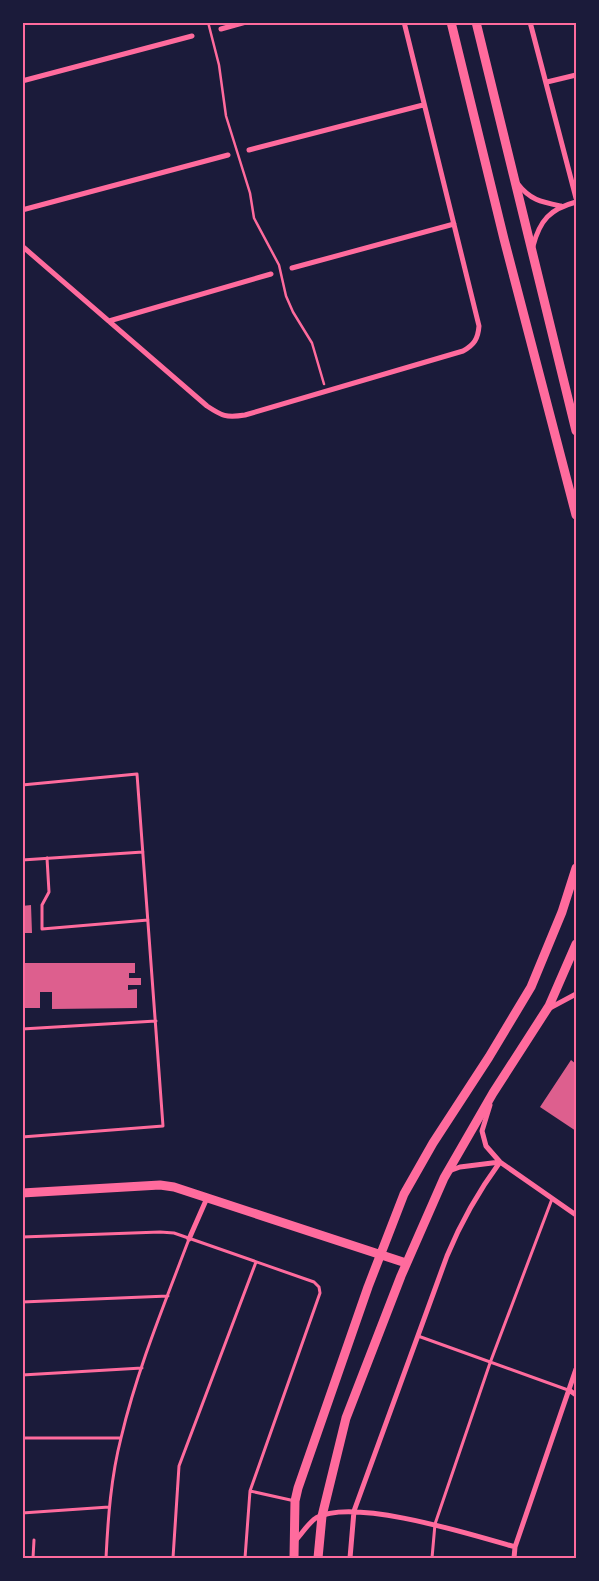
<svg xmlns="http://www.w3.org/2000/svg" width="599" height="1581" font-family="Overpass,sans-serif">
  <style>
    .building { fill: #dd5f8e }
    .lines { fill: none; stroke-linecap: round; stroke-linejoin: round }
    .path { stroke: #ff6b9d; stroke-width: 2.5 }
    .service { stroke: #ff6b9d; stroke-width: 3 }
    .minor { stroke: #ff6b9d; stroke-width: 5 }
    .tertiary { stroke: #ff6b9d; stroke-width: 9 }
    .neatline { fill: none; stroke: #ff6b9d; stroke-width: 2 }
  </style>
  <rect width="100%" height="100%" fill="#1b1b3a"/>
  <!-- building -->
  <path class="building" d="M 31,905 L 32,933 L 22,933 L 22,906 Z
    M 22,963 L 135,963 L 135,973 L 129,973 L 129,978 L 141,978 L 141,985 L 128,985 L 128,990 L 137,989 L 137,1008 L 52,1009 L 52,992 L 40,992 L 40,1008 L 22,1008 Z
    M 571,1060 L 576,1064 L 576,1131 L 540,1107 Z"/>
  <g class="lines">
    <!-- path -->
    <path class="path" d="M 208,22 L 219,65 L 226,116 L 250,193 L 254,218 L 279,265 L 286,296 L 293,312 L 312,343 L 324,384"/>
    <!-- service -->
    <path class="service" d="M 22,785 L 137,774 L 163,1126 L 22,1137
      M 47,858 L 49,892 L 42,905 L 42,929 L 148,920
      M 22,860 L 143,852
      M 22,1029 L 156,1021
      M 22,1237 L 160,1232 L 174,1233 L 314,1282 L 319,1287 L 320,1293 L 250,1491 L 245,1558
      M 22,1302 L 168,1296
      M 418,1336 L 568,1390
      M 22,1375 L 142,1368
      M 22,1438 L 121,1438
      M 250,1491 L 295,1501
      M 22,1513 L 109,1507
      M 33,1558 L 34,1540
      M 106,1558 C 108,1518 111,1477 121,1438 C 137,1370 164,1305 189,1239
      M 173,1558 L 179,1466 L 256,1262
      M 432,1558 L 435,1524 L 490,1363 L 552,1199"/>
    <!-- minor -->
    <path class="minor" d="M 530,22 L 576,198
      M 221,29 L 246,22
      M 22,81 L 192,36
      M 547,82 L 576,75
      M 249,150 L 423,105
      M 517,183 C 530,200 541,202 561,206
      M 22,210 L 228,155
      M 22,246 L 207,406 C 222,416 226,418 245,415 L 463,351 C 474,345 478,339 479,326 L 404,22
      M 533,246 C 540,220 550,209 576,202
      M 292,268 L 454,224
      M 109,321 L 271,274
      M 548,1009 L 576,994
      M 490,1105 L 482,1131 L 486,1146 L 500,1162 L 576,1215
      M 449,1171 L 460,1167 L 500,1162
      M 189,1239 L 207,1198
      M 569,1390 L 576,1395
      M 295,1541 C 302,1534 308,1523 316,1518 C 353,1497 473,1535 515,1547
      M 350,1558 L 354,1511 L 447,1256 C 461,1222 478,1192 500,1162
      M 514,1558 L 515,1547 L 576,1369"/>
    <!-- tertiary -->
    <path class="tertiary" d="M 451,22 L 504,239 L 576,515
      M 476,22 L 576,431
      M 22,1193 L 160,1185 L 174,1187 L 406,1263
      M 294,1558 L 295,1501 L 298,1488 L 368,1287 L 404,1194 L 433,1143 L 489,1057 L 531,987 L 562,912 L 576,868
      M 318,1558 L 322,1516 L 346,1418 L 401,1276 L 444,1178 L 493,1093 L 549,1006 L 576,944"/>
  </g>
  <!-- border -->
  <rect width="599" height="1581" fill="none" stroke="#1b1b3a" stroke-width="48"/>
  <rect x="24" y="24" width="551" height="1533" class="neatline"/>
</svg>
